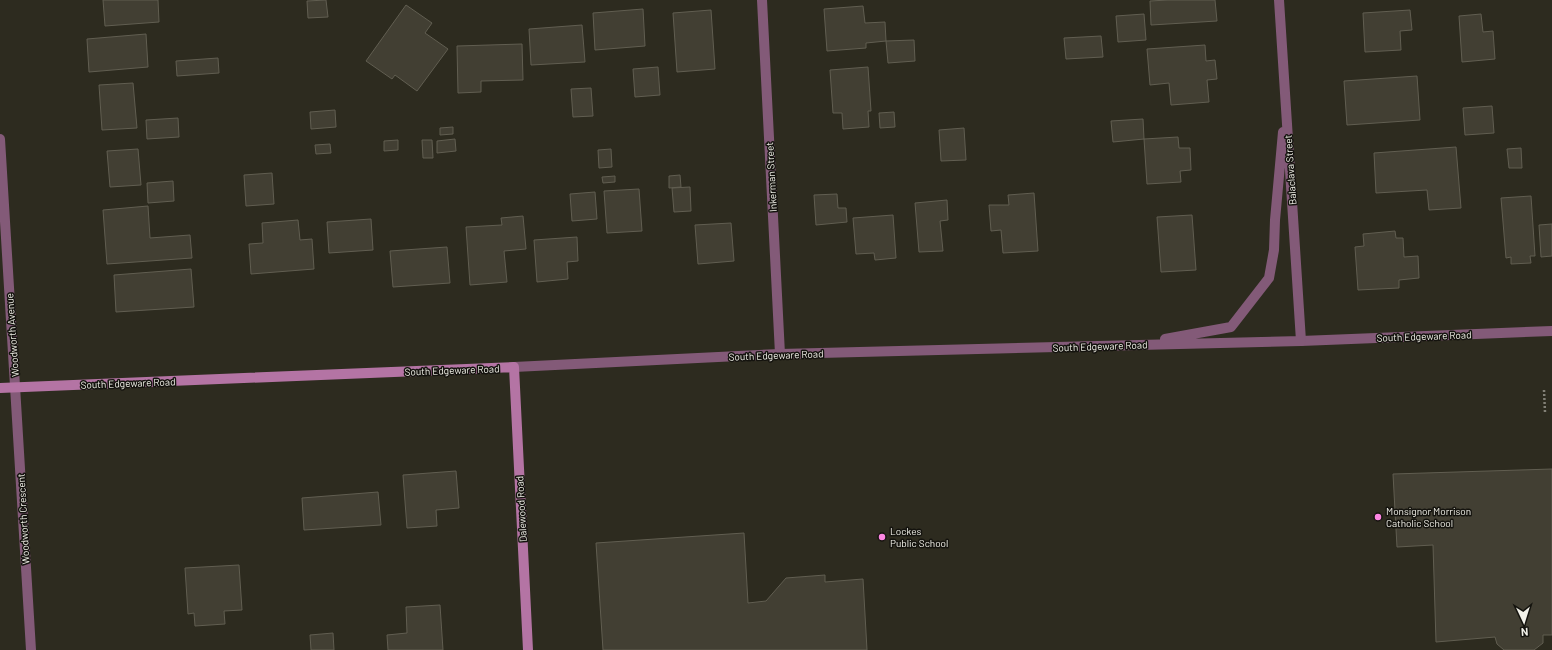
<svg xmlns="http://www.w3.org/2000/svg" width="1552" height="650" font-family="Barlow,sans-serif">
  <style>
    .building { fill: #423f33; stroke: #615e51 }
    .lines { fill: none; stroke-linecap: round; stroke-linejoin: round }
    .path { stroke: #828076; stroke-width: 2.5; stroke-dasharray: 2 2; stroke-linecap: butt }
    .minor { stroke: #835a78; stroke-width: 10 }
    .tertiary { stroke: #835a78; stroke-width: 10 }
    .secondary { stroke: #b474a4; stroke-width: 10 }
    .poi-dot { fill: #fd86e1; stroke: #14130e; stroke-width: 1.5 }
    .labels { text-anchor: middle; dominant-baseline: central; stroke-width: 3; stroke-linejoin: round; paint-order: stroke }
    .street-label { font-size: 10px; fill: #f2f1e9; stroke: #14130e }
    .poi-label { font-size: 10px; fill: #f2f1e9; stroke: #14130e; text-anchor: start }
  </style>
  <rect width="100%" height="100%" fill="#2d2b1f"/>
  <!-- building -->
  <path class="building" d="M 103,0 L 158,0 L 159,22 L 105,26 Z
    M 326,0 L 328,17 L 308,18 L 307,1 Z
    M 1168,0 L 1215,0 L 1217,21 L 1151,25 L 1150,1 Z
    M 406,5 L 432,23 L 425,33 L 448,49 L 417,91 L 395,75 L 392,79 L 366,61 Z
    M 863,6 L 865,23 L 885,22 L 886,41 L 866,43 L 866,48 L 827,51 L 824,9 Z
    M 643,9 L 645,46 L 595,50 L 593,13 Z
    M 711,10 L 715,69 L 677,72 L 673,13 Z
    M 1410,10 L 1412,30 L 1400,31 L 1401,50 L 1365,52 L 1363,13 Z
    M 1144,14 L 1146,40 L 1118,42 L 1116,16 Z
    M 1481,14 L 1483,32 L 1493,31 L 1495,59 L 1462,62 L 1459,16 Z
    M 582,25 L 585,62 L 531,65 L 529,29 Z
    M 146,34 L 148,67 L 89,72 L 87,39 Z
    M 1101,36 L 1103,57 L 1066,59 L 1064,38 Z
    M 914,40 L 915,61 L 888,63 L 886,41 Z
    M 522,44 L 523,80 L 481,81 L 481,92 L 458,93 L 457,46 Z
    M 1205,45 L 1206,61 L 1215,60 L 1217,79 L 1207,80 L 1209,102 L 1171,105 L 1169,83 L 1150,85 L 1147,49 Z
    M 218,58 L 219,73 L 177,76 L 176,61 Z
    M 658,67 L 660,95 L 635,97 L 633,69 Z
    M 868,67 L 871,111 L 868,111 L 869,127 L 843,129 L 842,113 L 833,113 L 830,70 Z
    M 1417,76 L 1420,120 L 1347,125 L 1344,81 Z
    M 133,83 L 137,128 L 102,130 L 99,85 Z
    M 591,88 L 593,116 L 573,117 L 571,89 Z
    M 1492,106 L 1494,133 L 1465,135 L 1463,108 Z
    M 335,110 L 336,127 L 311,129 L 310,112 Z
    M 894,112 L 895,127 L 880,128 L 879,113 Z
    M 178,118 L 179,137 L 147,139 L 146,120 Z
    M 1143,119 L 1144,139 L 1113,142 L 1111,121 Z
    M 453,127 L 453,134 L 440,135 L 440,128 Z
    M 964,128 L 966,160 L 941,161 L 939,130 Z
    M 1178,137 L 1179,148 L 1190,148 L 1191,170 L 1180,171 L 1181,182 L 1147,184 L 1144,139 Z
    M 455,139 L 456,151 L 437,153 L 437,141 Z
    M 398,140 L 398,150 L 384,151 L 384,141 Z
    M 422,140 L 432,140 L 433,158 L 423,158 Z
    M 330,144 L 331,153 L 316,154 L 315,145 Z
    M 1456,147 L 1461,208 L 1429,210 L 1427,190 L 1376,193 L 1374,153 Z
    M 1521,148 L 1522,168 L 1509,168 L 1507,149 Z
    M 138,149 L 141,185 L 110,187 L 107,151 Z
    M 611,149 L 612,167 L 599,168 L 598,150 Z
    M 272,173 L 274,204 L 246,206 L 244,175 Z
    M 680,175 L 681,187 L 669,188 L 669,176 Z
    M 615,176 L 615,182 L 603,183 L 602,177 Z
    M 173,181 L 174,201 L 148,203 L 147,183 Z
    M 690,187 L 691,211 L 674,212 L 672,188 Z
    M 639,189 L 642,231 L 607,233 L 604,191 Z
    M 595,192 L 597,219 L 572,221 L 570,194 Z
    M 1034,193 L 1038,251 L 1003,253 L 1001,230 L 991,231 L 989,205 L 1009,205 L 1008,195 Z
    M 837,194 L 838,208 L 846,208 L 847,222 L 816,225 L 814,195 Z
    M 1531,196 L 1535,256 L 1530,256 L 1531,263 L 1511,264 L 1511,257 L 1506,258 L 1501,198 Z
    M 947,200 L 948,220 L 940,221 L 943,251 L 919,252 L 915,203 Z
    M 148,206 L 150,238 L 190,235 L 192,258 L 107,264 L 103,210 Z
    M 893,215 L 896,258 L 875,260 L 874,253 L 856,254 L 853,218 Z
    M 1192,215 L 1196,270 L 1161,272 L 1157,217 Z
    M 523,216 L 526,249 L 504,251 L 507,282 L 470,285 L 466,227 L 502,225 L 501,218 Z
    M 371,219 L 373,250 L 329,253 L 327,222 Z
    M 298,220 L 300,240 L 312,239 L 314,269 L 251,274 L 249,244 L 263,243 L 262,223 Z
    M 731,223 L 734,261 L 698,264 L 695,225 Z
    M 1552,224 L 1552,256 L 1541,257 L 1539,225 Z
    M 1395,231 L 1396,238 L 1403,238 L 1404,257 L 1418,256 L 1419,278 L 1399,280 L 1399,288 L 1358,290 L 1355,247 L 1364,246 L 1363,234 Z
    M 577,237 L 578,261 L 567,262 L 568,279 L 537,282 L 534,240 Z
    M 447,247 L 450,283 L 393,287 L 390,251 Z
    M 191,269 L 194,307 L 116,312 L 114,275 Z
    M 1552,469 L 1552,635 L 1543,635 L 1543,643 L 1534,650 L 1504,650 L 1497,644 L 1495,637 L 1436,642 L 1433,545 L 1397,547 L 1393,474 Z
    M 456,471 L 459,508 L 436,510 L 437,526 L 407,528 L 403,475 Z
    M 378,492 L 381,525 L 304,530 L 302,498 Z
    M 744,533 L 748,603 L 766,601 L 786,578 L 825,575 L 825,582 L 863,579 L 867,650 L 603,650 L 596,543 Z
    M 239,565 L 242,610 L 224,611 L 225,624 L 195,626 L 194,613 L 188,614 L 185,568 Z
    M 440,605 L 443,650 L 388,650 L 387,635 L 407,633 L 406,607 Z
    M 333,633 L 334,650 L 311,650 L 310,635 Z"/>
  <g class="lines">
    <!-- path -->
    <path class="path" d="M 1544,390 L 1545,412"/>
    <!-- minor -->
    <path class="minor" d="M 762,0 L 780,354
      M 0,139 L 31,650
      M 1301,341 L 1552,331"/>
    <!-- tertiary -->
    <path class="tertiary" d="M 1165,339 L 1231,327 L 1269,278 L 1274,250 L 1275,220 L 1283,132
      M 514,367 L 780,354 L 1301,341 L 1279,0"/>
    <!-- secondary -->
    <path class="secondary" d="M 0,388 L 514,367 L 528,650"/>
  </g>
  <!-- markers -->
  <g class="poi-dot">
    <circle cx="1378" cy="517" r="4"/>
    <circle cx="882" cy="537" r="4"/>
  </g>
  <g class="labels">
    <!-- street labels -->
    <g class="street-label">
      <text transform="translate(1290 170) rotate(-94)">Balaclava Street</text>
      <text transform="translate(771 177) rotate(-93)">Inkerman Street</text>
      <text transform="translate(12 335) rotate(-94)">Woodworth Avenue</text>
      <text transform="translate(1424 336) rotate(-2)">South Edgeware Road</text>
      <text transform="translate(1100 346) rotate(-2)">South Edgeware Road</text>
      <text transform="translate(776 355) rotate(-2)">South Edgeware Road</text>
      <text transform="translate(452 370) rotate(-2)">South Edgeware Road</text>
      <text transform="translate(128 383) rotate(-2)">South Edgeware Road</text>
      <text transform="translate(521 509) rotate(-93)">Dalewood Road</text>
      <text transform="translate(23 519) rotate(-93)">Woodworth Crescent</text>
    </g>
    <!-- poi labels -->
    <g class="poi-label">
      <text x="1386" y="511">Monsignor Morrison<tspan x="1386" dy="12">Catholic School</tspan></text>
      <text x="890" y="531">Lockes<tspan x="890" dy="12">Public School</tspan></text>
    </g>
  </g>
  <!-- north arrow -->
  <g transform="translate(1524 622) rotate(176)" stroke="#14130e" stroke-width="3" paint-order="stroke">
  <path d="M0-3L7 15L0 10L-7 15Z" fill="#f2f1e9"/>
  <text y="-6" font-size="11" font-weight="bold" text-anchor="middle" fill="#f2f1e9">N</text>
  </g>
</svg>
